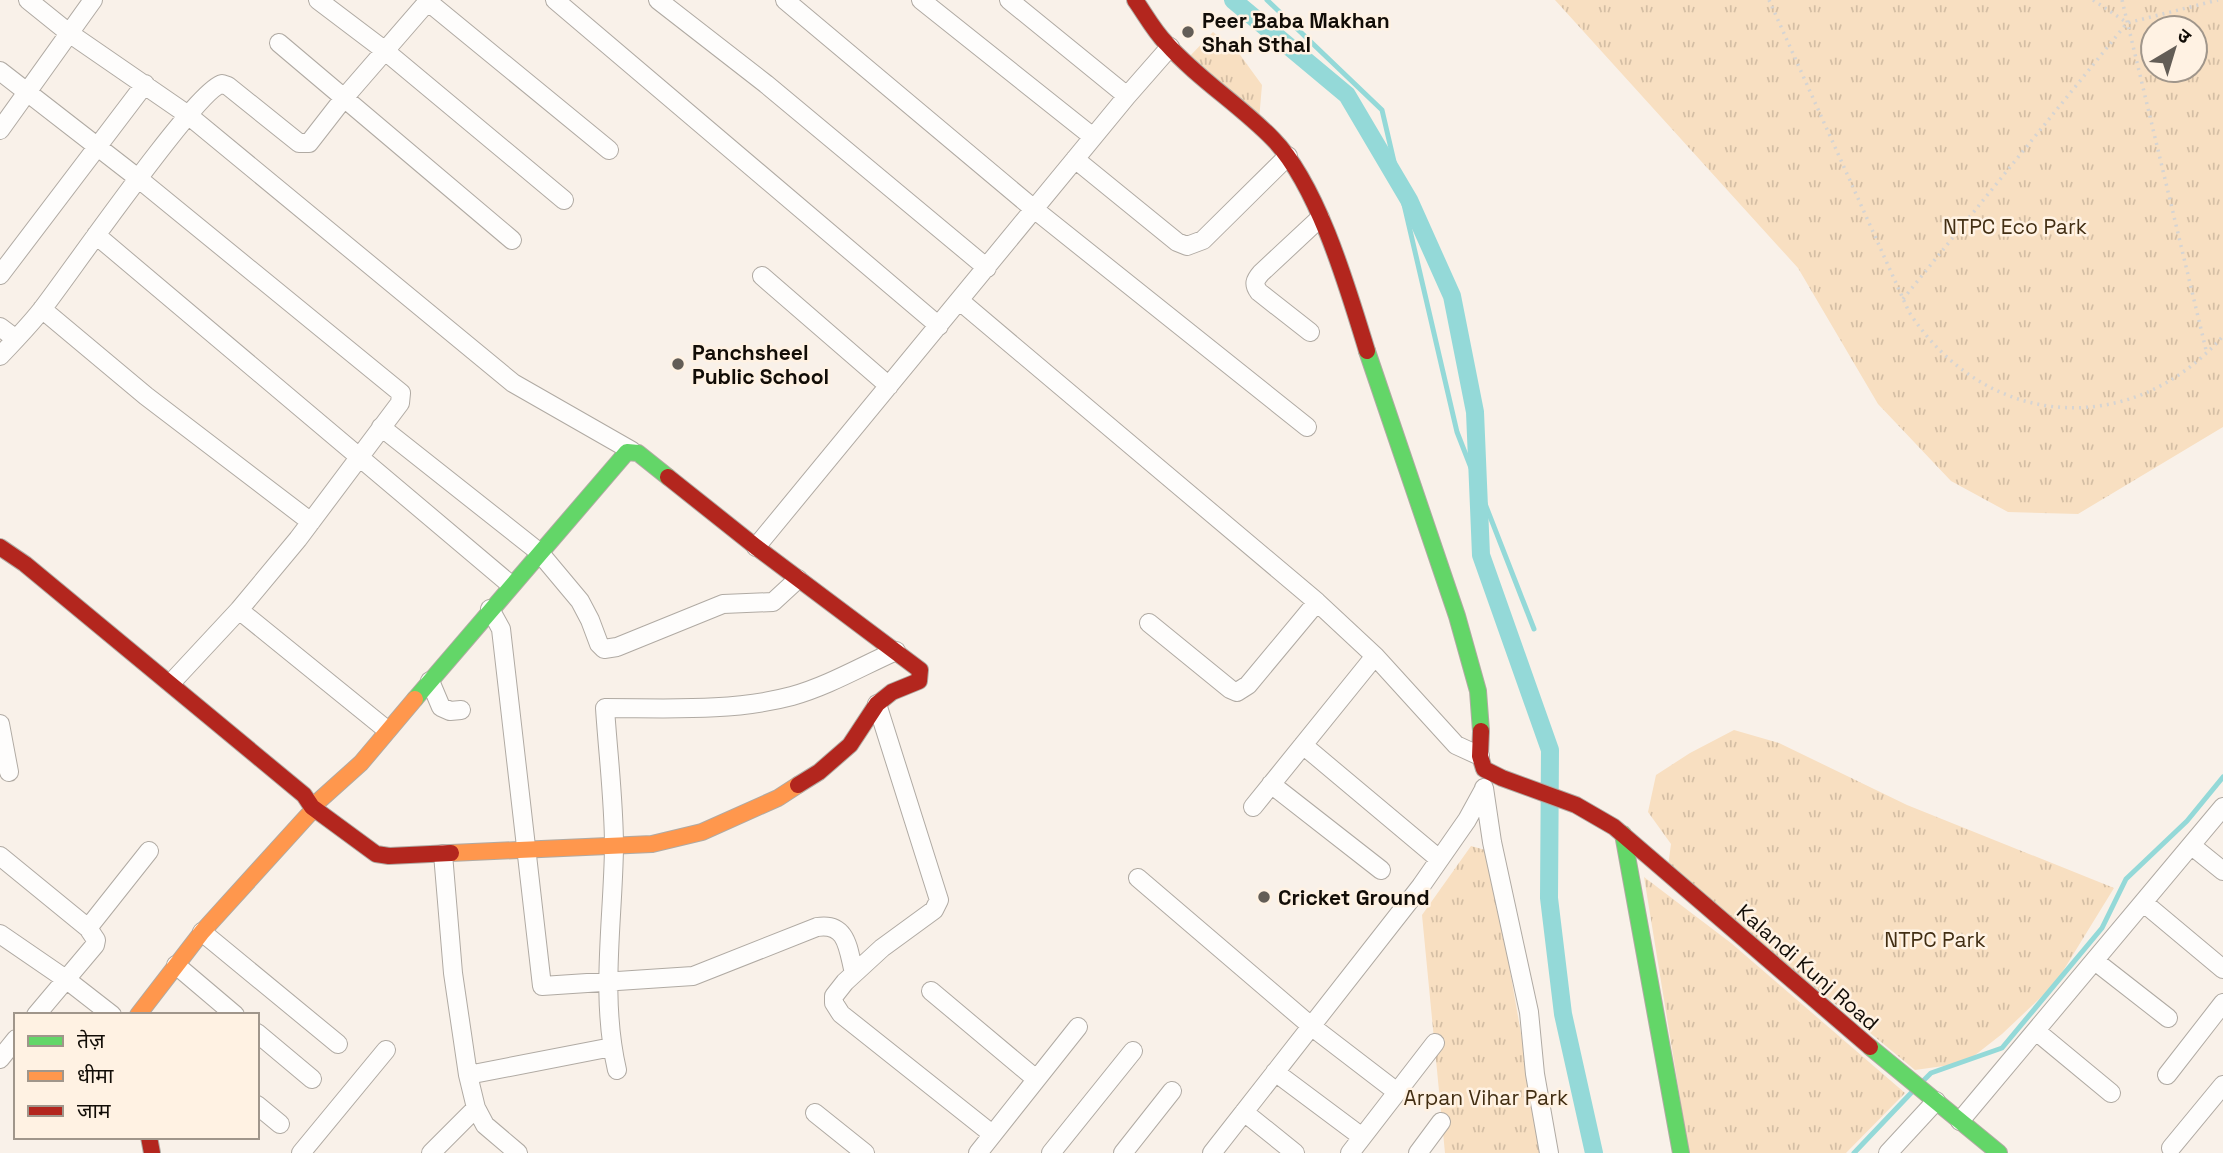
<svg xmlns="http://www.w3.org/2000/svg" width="2223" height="1153" font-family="'Space Grotesk','Noto Sans Devanagari',sans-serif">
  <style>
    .grass { fill: url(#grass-tufts); fill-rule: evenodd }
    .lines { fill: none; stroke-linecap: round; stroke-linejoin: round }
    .stream { stroke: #94d9d8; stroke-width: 5 }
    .canal { stroke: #94d9d8; stroke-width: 18 }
    .street-casing { stroke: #b0aaa3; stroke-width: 20 }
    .fast-casing { stroke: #b0aaa3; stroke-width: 18 }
    .slow-casing { stroke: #b0aaa3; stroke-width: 18 }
    .jam-casing { stroke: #b0aaa3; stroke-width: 18 }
    .path { stroke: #d6d4d2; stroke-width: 3.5; stroke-dasharray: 2 5; stroke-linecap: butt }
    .street { stroke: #fefdfc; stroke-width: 18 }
    .fast { stroke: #63d668; stroke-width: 16 }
    .slow { stroke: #ff974d; stroke-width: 16 }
    .jam { stroke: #b3261e; stroke-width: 16 }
    .poi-dot { fill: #635d56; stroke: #fff2e3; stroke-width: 2.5 }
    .labels { text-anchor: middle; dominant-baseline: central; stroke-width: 5; stroke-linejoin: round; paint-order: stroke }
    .poi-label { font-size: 21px; font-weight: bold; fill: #120d07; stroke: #fff2e3; text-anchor: start }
    .park-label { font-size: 21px; fill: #422e13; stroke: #fff2e3 }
    .street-label { font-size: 21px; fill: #120d07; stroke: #fff2e3 }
  </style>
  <defs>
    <pattern id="grass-tufts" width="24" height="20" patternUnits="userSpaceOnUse" patternTransform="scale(1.75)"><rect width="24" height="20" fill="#f8dfc1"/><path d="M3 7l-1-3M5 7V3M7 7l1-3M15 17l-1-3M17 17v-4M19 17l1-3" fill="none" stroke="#d4bea4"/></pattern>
  </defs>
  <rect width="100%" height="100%" fill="#f9f1e9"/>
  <!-- grass -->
  <path class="grass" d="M 1555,0 L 2223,0 L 2223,427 L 2078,514 L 2008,512 L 1951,481 L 1878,404 L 1798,268 ZM 2195,28 L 2195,70 L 2153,70 L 2153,28 Z
    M 1213,32 L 1238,52 L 1262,85 L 1259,120 L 1189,57 Z
    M 1734,730 L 1779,743 L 1907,805 L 2114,888 L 2055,984 L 2002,1034 L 1965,1063 L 1915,1070 L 1668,866 L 1671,844 L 1648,812 L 1656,775 L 1690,753 Z
    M 1471,846 L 1489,851 L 1542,1153 L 1445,1153 L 1422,915 Z
    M 1644,877 L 1731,943 L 1905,1093 L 1846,1153 L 1689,1153 Z"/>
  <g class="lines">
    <!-- stream -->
    <path class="stream" d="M 1267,0 L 1382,110 L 1457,432 L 1534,629
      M 1924,1080 L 1931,1073 L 2002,1048 L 2102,928 L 2126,879 L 2187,821 L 2223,777
      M 1854,1153 L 1912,1092"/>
    <!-- canal -->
    <path class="canal" d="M 1233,0 L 1347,95 L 1409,200 L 1452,296 L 1475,412 L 1481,555 L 1550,750 L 1549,898 L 1563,1014 L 1594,1153"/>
    <defs>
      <path id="street" d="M 28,0 L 69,33 L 188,115 L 513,383 L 632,451
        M 318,0 L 384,50 L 564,200
        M 426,0 L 609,150
        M 555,0 L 939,326
        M 658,0 L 766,84 L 987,268
        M 785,0 L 1034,209 L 1307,427
        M 921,0 L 1093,137
        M 1009,0 L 1127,96
        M 279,43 L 512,240
        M 0,71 L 139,179 L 401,393 L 400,403 L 298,539 L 239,610 L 171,683
        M 0,130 L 93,0
        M 1075,159 L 1177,242 L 1187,246 L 1203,240 L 1288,156
        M 96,235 L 511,585
        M 0,275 L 145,84
        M 762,276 L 889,386
        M 960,301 L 1317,602 L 1375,656 L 1456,745 L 1480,756
        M 42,309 L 146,396 L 311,522
        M 0,327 L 16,339
        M 1310,332 L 1259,292 C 1253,284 1255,280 1261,273 L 1320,218
        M 0,356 C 15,340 30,325 43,308 C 68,276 197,89 222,84 L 228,86 L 299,143 L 309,143 L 344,98 L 429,0
        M 381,427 L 539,552 L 580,601 L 590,620 L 599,644 L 604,649 L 617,647 L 723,604 L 773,602 L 798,579
        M 756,547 L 1127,96 L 1170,47
        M 490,609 L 501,629 L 542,986 L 693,976 L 817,927 C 848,922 848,950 854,973
        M 239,610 L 387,730
        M 1149,623 L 1230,689 L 1237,692 L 1248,685 L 1317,602
        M 430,681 L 441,707 L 450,711 L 461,710
        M 877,704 L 939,900 L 934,910 L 882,948 L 845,982 L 834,996 L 834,1003 L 841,1014 L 992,1134
        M 0,724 L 9,772
        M 1303,745 L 1439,859
        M 1271,784 L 1381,870
        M 1484,788 L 1492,842 L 1529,1012 L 1535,1074 L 1549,1153
        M 1253,807 L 1375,656
        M 2192,846 L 2223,871
        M 443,854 L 453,973 L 468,1075 L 476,1108 L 485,1125 L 518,1153
        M 0,856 L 88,928 L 96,940 L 95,945 L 36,1015
        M 1138,878 L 1311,1026 L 1397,1092
        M 2144,903 L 2223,969
        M 88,928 L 149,851
        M 202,932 L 338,1044
        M 0,934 L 67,980 L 112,1015
        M 2095,961 L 2168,1018
        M 176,965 L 235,1015
        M 931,991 L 1036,1079
        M 2036,1031 L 2111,1093
        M 257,1033 L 312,1079
        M 0,1059 L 16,1039
        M 617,1070 C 600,996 613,922 614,847 C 614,801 608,754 605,708 C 667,708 732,712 792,696 C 828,686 862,666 896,651
        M 1275,1072 L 1362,1137
        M 468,1075 L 612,1047
        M 2167,1075 L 2223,1003
        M 257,1105 L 280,1124
        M 1244,1112 L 1295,1153
        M 815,1113 L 865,1153
        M 1960,1121 L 2223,807
        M 2171,1148 L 2223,1085
        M 301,1153 L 386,1050
        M 431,1153 L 476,1108
        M 978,1153 L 1078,1027
        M 1051,1153 L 1133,1051
        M 1123,1153 L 1172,1091
        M 1212,1153 L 1421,886 L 1467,820 L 1484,789
        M 1350,1153 L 1435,1043
        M 1418,1153 L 1441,1122
        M 1888,1153 L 1936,1101"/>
      <path id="fast" d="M 1367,351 L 1457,616 L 1478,691 L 1481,731
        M 415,699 L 627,452 L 638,453 L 668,477
        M 1623,834 L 1681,1153
        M 1870,1047 L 1999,1153"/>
      <path id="slow" d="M 451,853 L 652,844 L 702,832 L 778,798 L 798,785
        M 138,1015 L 202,932 L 310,813 L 312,807 L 361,763 L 415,699"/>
      <path id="jam" d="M 1135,0 C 1145,14 1154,31 1166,43 C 1198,79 1240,105 1273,139 C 1318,185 1348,289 1367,351
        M 668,477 L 756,547 L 920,670 L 919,681 L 892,692 L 877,704 L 850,745 L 819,772 L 798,785
        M 0,547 L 25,564 L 304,795 L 312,807 L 376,854 L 389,856 L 451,853
        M 1481,731 L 1480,756 L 1484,769 L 1502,778 L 1576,805 L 1614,827 L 1870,1047
        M 149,1137 L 152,1153"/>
    </defs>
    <!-- street casing -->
    <use href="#street" class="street-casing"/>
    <!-- fast casing -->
    <use href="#fast" class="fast-casing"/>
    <!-- slow casing -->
    <use href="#slow" class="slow-casing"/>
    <!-- jam casing -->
    <use href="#jam" class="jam-casing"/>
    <!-- path -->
    <path class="path" d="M 1769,0 L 1909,312 C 1985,429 2130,441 2223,336
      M 2093,0 L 2126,22
      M 2122,0 L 2207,354
      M 1903,299 L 2127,23 L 2218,0"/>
    <!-- street -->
    <use href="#street" class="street"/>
    <!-- fast -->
    <use href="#fast" class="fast"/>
    <!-- slow -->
    <use href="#slow" class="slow"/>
    <!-- jam -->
    <use href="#jam" class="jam"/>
  </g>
  <!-- markers -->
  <g class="poi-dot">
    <circle cx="1188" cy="32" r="7"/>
    <circle cx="678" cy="364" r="7"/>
    <circle cx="1264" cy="897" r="7"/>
  </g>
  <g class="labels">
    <!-- poi labels -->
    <g class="poi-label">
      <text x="1202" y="20">Peer Baba Makhan<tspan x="1202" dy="24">Shah Sthal</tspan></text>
      <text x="692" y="352">Panchsheel<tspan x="692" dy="24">Public School</tspan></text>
      <text x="1278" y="897">Cricket Ground</text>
    </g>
    <!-- park labels -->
    <g class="park-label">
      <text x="2015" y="226">NTPC Eco Park</text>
      <text x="1935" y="939">NTPC Park</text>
      <text x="1486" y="1097">Arpan Vihar Park</text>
    </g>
    <!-- street labels -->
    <g class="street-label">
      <text transform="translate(1808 967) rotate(41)">Kalandi Kunj Road</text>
    </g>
  </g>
  <!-- legend -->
  <rect x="14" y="1013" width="245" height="126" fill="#fff2e3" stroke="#a0968b" stroke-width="2"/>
  <rect x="28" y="1036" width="35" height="10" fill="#63d668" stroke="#a0968b" stroke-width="2"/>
  <text x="77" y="1048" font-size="21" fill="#120d07">तेज़</text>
  <rect x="28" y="1071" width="35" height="10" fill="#ff974d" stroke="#a0968b" stroke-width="2"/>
  <text x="77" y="1083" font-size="21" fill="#120d07">धीमा</text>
  <rect x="28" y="1106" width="35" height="10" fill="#b3261e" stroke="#a0968b" stroke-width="2"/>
  <text x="77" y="1118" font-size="21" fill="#120d07">जाम</text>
  <!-- north arrow -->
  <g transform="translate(2174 49) rotate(38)"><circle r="33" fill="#fff2e3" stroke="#a0968b" stroke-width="2"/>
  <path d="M0-5L12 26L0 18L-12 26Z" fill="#635d56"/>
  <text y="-10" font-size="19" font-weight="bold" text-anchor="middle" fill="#120d07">उ</text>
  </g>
</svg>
